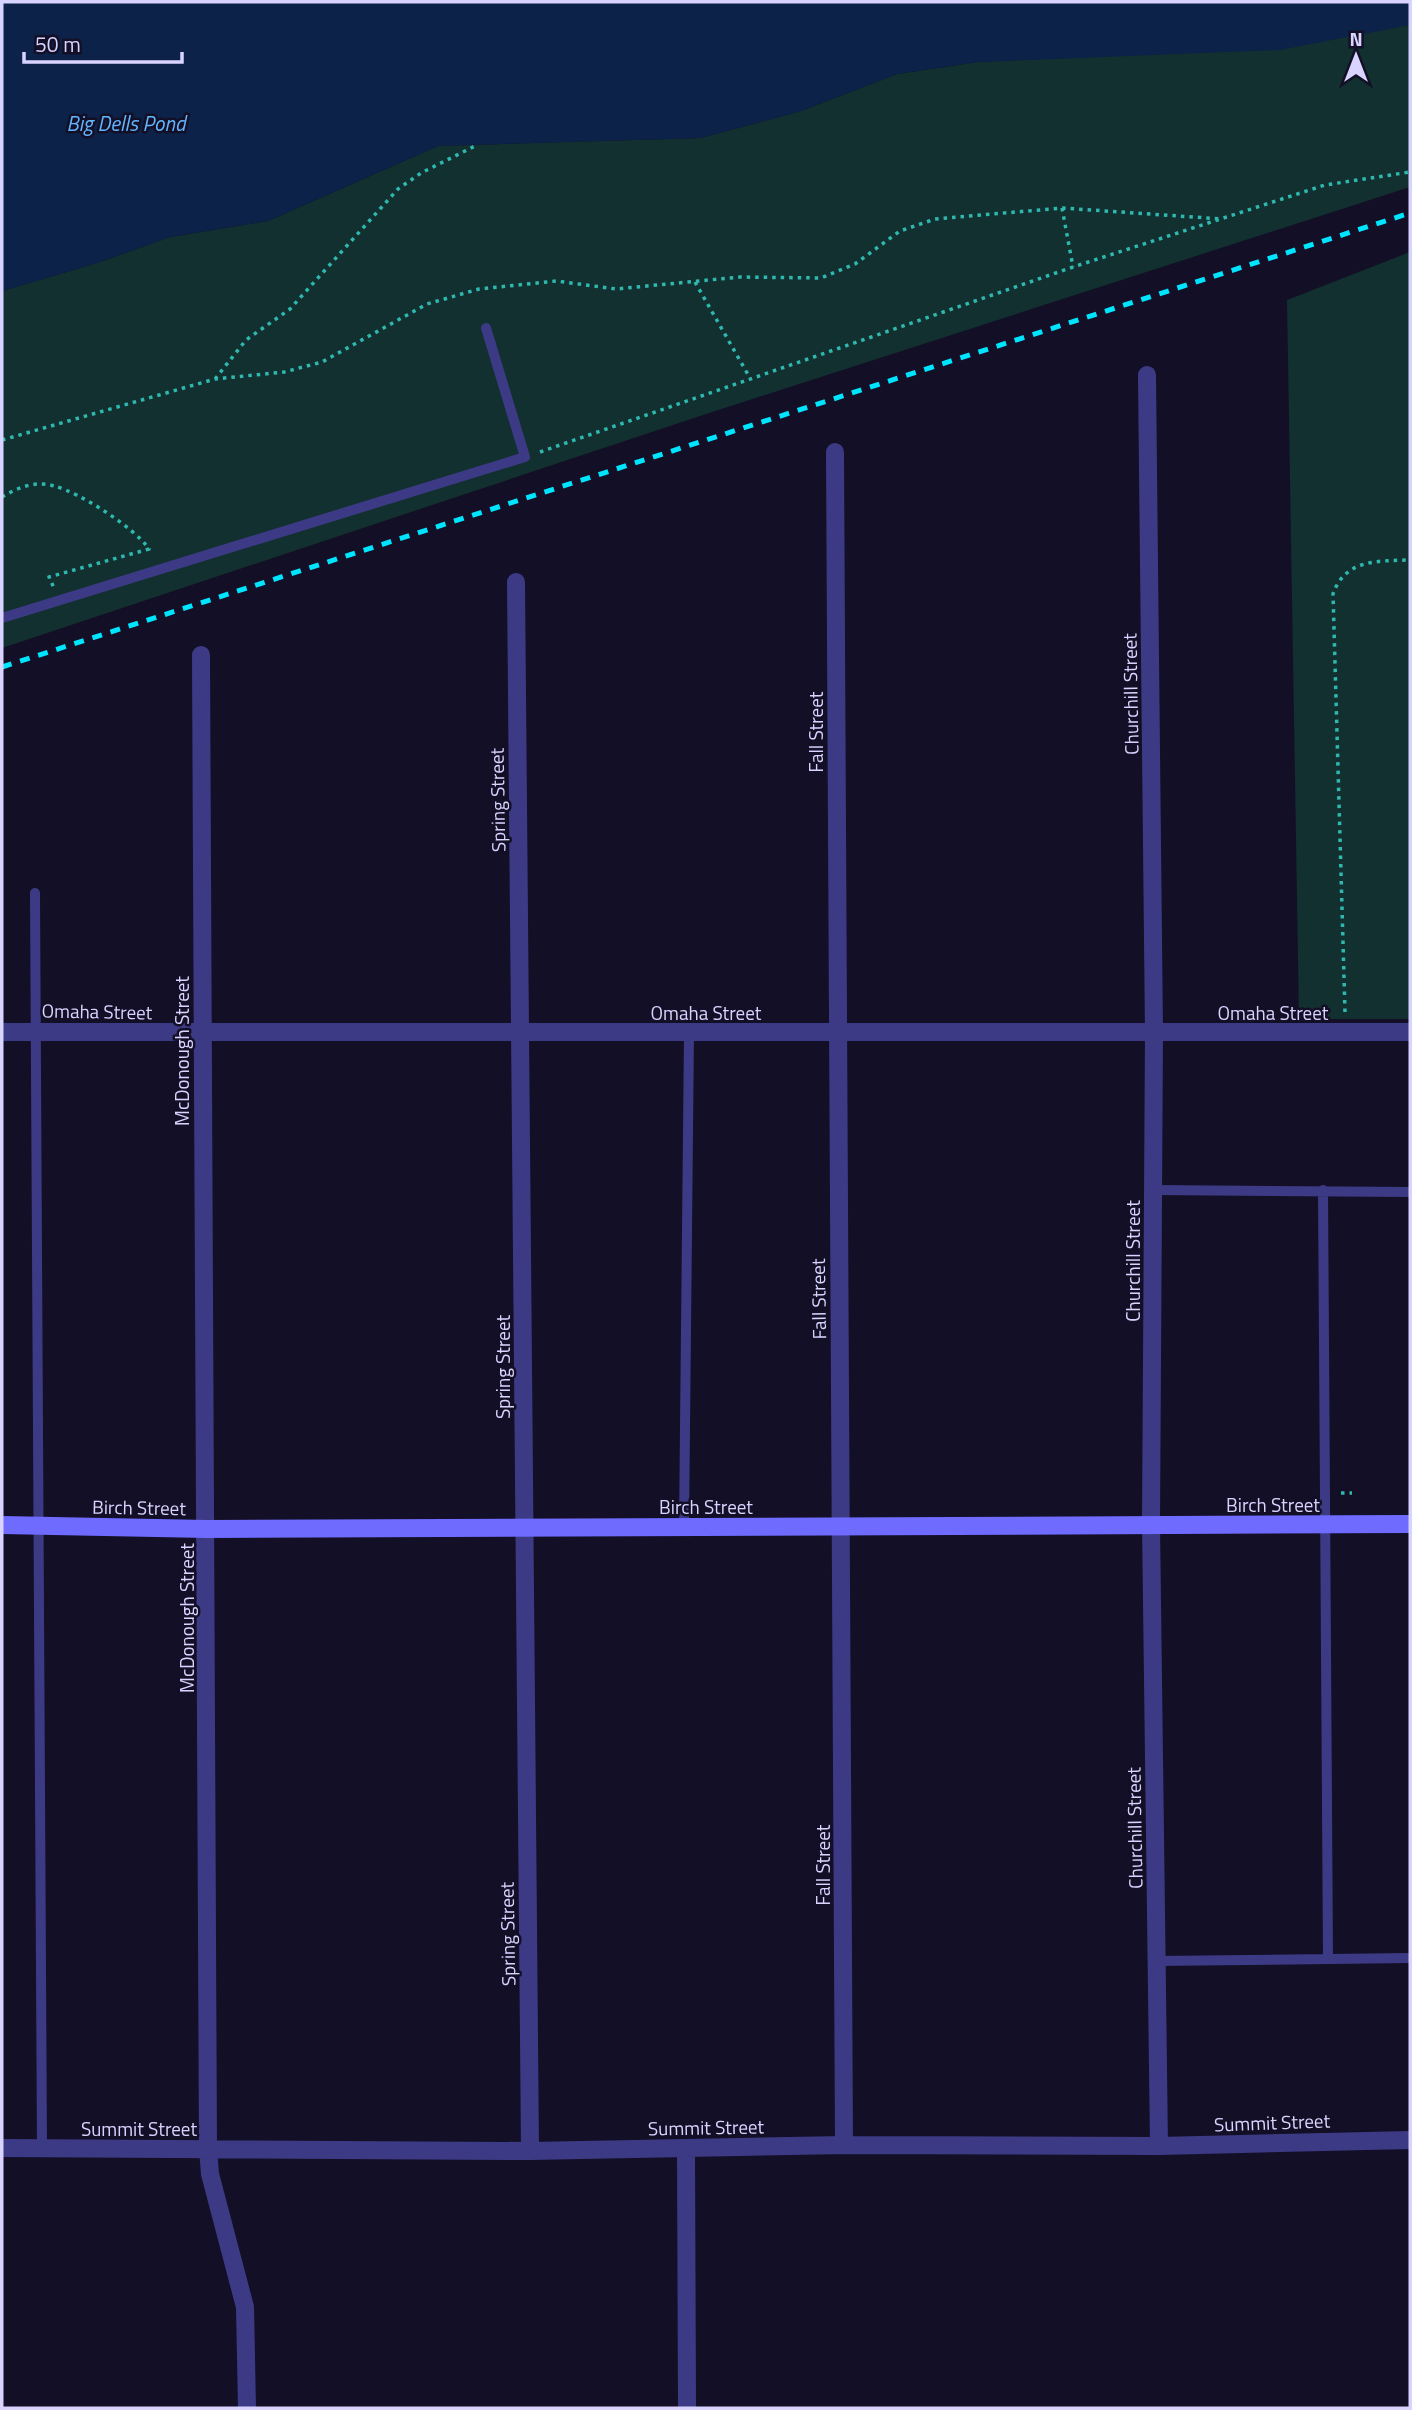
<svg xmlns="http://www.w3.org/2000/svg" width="1412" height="2410" font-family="'Titillium Web',sans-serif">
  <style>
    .green { fill: #12302f }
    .water { fill: #0c2248 }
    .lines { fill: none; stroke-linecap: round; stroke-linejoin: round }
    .path { stroke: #2fb8b0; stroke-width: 3.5; stroke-dasharray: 3.5 5; stroke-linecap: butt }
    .service { stroke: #3d3a85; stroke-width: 10 }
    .minor { stroke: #3d3a85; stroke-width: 18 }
    .secondary { stroke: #6f6bff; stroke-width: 18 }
    .rail { stroke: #00e5ff; stroke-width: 5; stroke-dasharray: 10 9; stroke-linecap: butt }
    .labels { text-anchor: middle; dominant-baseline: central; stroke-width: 5; stroke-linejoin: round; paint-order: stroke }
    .street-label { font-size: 19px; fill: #d9d4ff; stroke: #130f26 }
    .water-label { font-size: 21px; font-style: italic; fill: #62b6ff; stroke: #130f26 }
  </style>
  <rect width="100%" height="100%" fill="#130f26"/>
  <!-- green -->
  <path class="green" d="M 1410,25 L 1410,187 L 700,416 L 2,648 L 2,291 L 97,263 L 170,237 L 268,221 L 438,146 L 701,138 L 801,111 L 897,74 L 978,62 L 1104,56 Z
    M 1410,252 L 1410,1019 L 1299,1019 L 1287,300 Z"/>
  <!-- water -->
  <path class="water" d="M 2,2 L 1410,2 L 1410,25 L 1280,50 L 978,62 L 897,74 L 801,111 L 701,138 L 438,146 L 268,221 L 170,237 L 97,263 L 2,291 Z"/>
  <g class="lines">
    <!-- path -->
    <path class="path" d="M 1062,208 L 1073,267
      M 695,282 L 750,378
      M 215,379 L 246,340 L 290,309 L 398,189 L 421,173 L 477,145
      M 2,440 L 215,379 L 284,372 L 322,362 L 427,304 L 479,289 L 556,281 L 616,289 L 740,277 L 821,278 L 855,264 L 900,231 L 935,219 L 1062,208 L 1222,219
      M 540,452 L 1073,267 L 1325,185 L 1410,172
      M 2,497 C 17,488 35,480 54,486 C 79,492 135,528 149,549 L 49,577 L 54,588
      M 1345,1012 L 1333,594 C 1345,559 1378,561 1410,560
      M 1341,1493 L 1352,1493"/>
    <!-- service -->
    <path class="service" d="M 2,618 L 525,457 L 486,328
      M 35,893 L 42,2149
      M 1153,1190 L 1410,1192
      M 1323,1190 L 1328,1959
      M 684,1527 L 689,1033
      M 1156,1961 L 1410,1958"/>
    <!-- minor -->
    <path class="minor" d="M 1147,375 L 1154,1033 L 1151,1524 L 1159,2146
      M 835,452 L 844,2145
      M 516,582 L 530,2151
      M 201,655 L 208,2149 L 210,2174 L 245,2307 L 247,2408
      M 2,1032 L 1410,1032
      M 2,2148 L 530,2151 L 844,2145 L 1159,2146 L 1410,2140
      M 686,2149 L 687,2408"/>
    <!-- secondary -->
    <path class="secondary" d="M 2,1525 L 207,1529 L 1410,1524"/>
    <!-- rail -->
    <path class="rail" d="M 2,667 L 1410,213"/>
  </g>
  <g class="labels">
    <!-- street labels -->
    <g class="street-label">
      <text transform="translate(1130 694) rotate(-91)">Churchill Street</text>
      <text transform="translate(815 732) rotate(-90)">Fall Street</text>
      <text transform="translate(497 800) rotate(-91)">Spring Street</text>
      <text transform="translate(97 1011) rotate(1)">Omaha Street</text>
      <text x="706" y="1012">Omaha Street</text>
      <text x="1273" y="1012">Omaha Street</text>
      <text transform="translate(181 1051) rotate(-90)">McDonough Street</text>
      <text transform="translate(1132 1261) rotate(-90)">Churchill Street</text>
      <text transform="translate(818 1299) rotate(-91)">Fall Street</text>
      <text transform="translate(502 1367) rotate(-90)">Spring Street</text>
      <text x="1273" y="1504">Birch Street</text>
      <text x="706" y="1506">Birch Street</text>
      <text transform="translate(139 1507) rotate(1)">Birch Street</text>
      <text transform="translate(186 1618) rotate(-90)">McDonough Street</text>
      <text transform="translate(1134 1828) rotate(-91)">Churchill Street</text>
      <text transform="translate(822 1865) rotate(-90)">Fall Street</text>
      <text transform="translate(507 1934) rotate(-91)">Spring Street</text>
      <text transform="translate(1272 2122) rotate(-2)">Summit Street</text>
      <text transform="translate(706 2127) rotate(-1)">Summit Street</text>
      <text x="139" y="2128">Summit Street</text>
    </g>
    <!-- water labels -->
    <g class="water-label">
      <text x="126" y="123">Big Dells Pond</text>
    </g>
  </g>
  <!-- border -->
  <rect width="1412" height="2410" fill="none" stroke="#d9d4ff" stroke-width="7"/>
  <!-- north arrow -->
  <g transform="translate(1356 56)" stroke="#130f26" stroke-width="5" paint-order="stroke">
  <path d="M0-5L12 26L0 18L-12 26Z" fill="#d9d4ff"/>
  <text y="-10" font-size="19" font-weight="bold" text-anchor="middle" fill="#d9d4ff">N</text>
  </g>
  <!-- scale -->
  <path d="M24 52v10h158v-10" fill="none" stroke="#d9d4ff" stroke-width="3.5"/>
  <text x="35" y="52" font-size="21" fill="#d9d4ff" stroke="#130f26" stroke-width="5" paint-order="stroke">50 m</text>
</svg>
